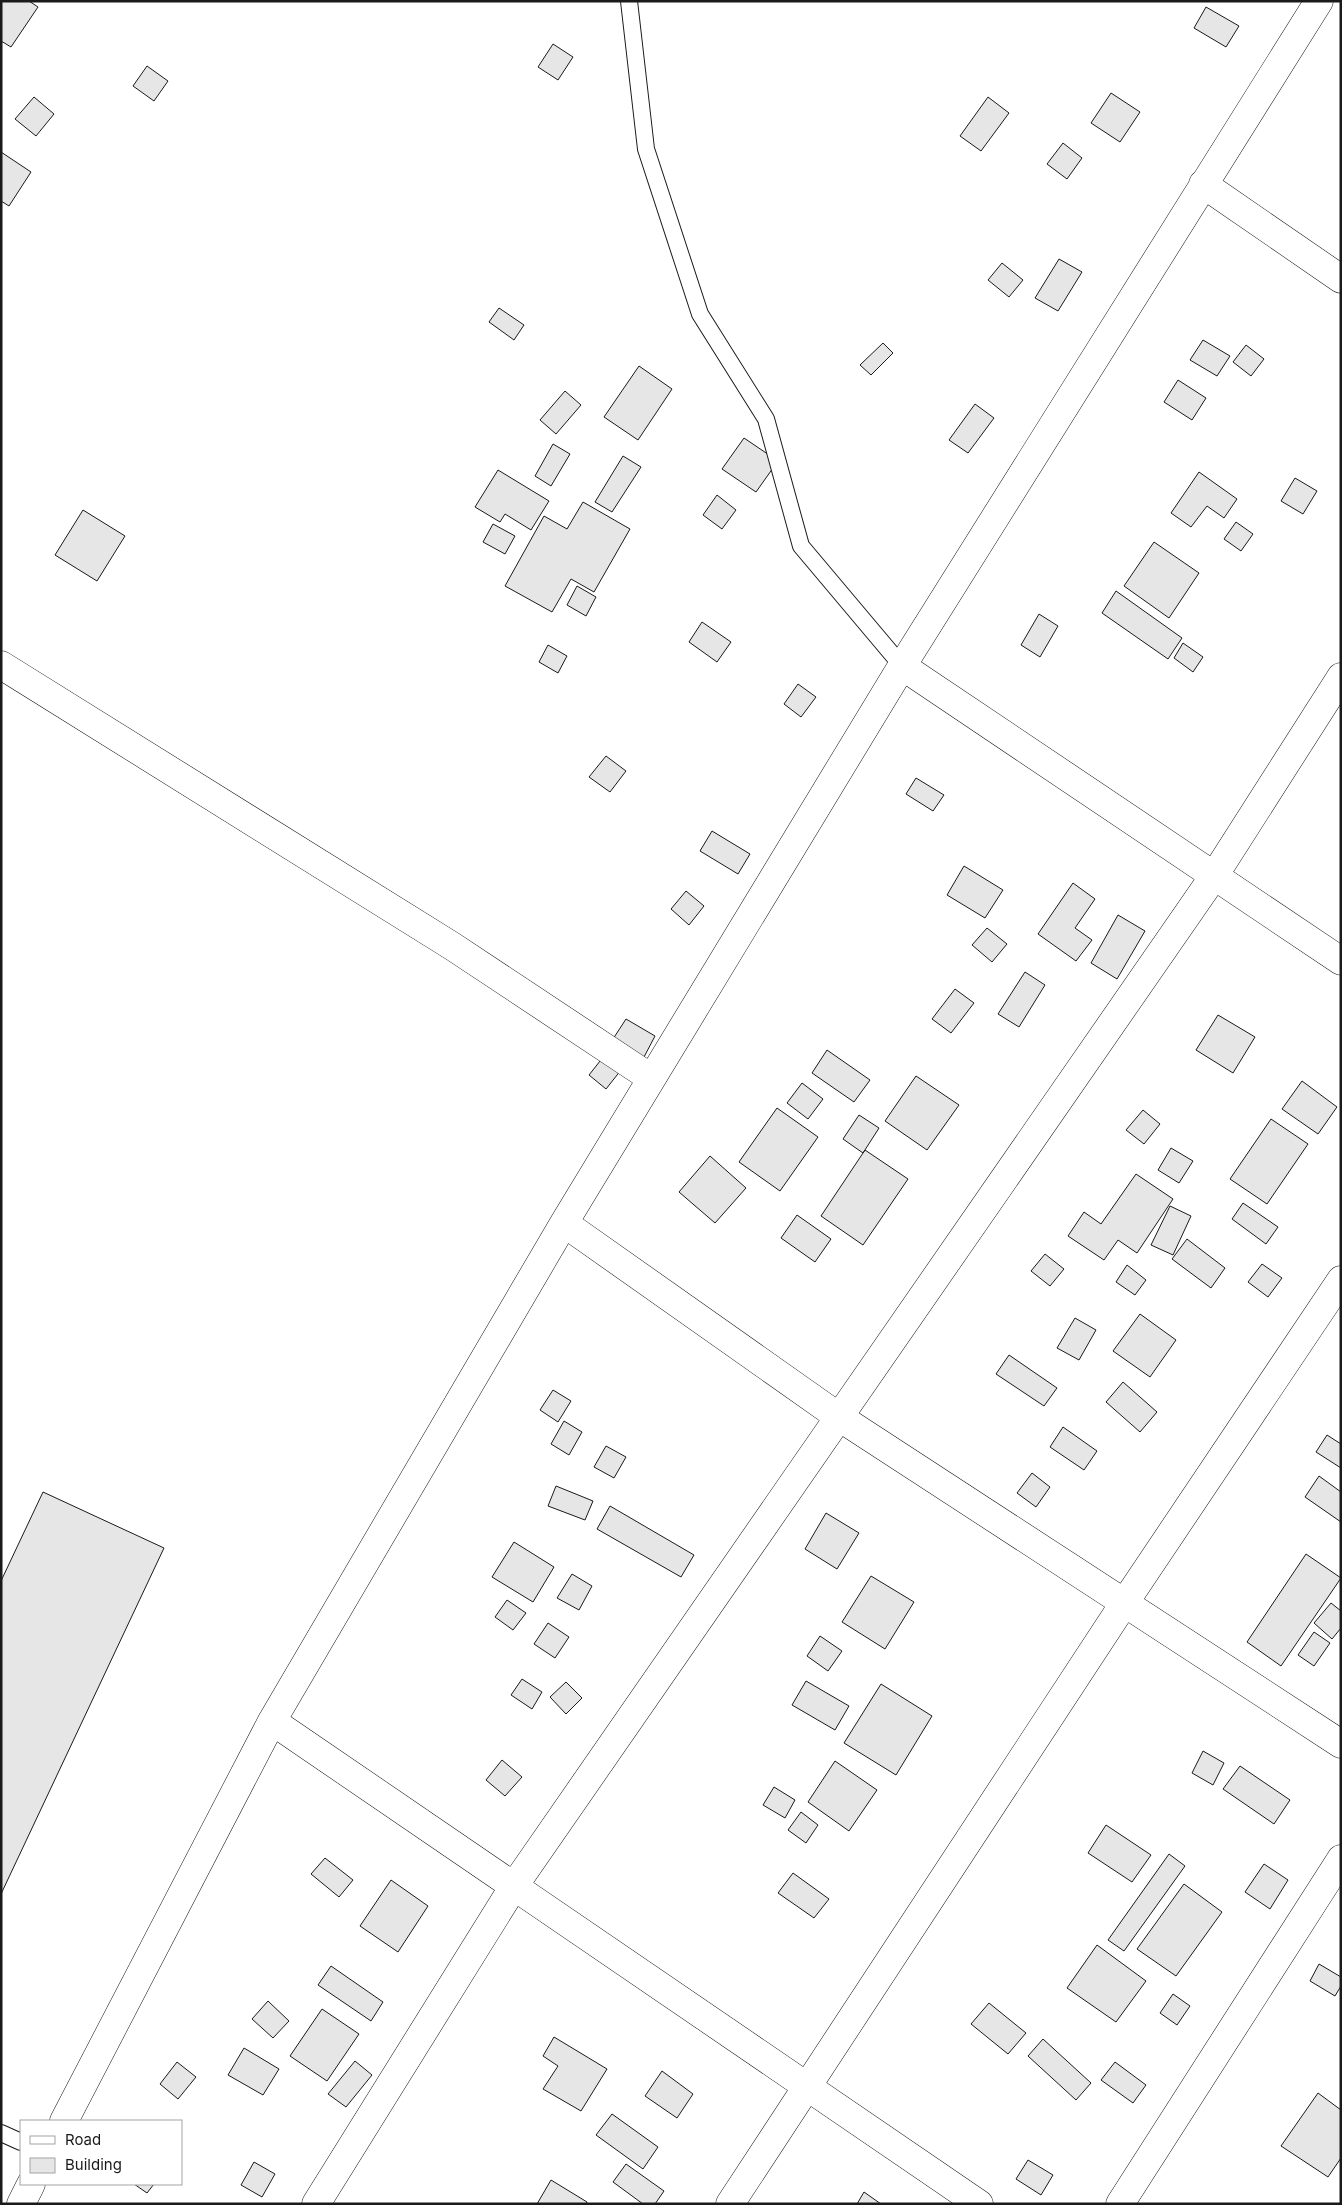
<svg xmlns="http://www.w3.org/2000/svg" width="1342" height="2205" font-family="Inter,sans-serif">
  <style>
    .building { fill: #e6e6e6; stroke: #1a1a1a }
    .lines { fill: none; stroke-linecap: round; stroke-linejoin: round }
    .service-casing { stroke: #1a1a1a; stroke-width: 18 }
    .minor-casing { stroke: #1a1a1a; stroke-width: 29 }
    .service { stroke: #fff; stroke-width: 16 }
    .minor { stroke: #fff; stroke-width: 28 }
  </style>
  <rect width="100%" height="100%" fill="#fff"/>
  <!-- building -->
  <path class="building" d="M 1,1 L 29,1 L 38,7 L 11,47 L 1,41 Z
    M 1206,7 L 1239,26 L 1226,47 L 1194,28 Z
    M 553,44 L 573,57 L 558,80 L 538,67 Z
    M 147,66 L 168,81 L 154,101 L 133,86 Z
    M 1111,93 L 1140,112 L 1120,142 L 1091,123 Z
    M 34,97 L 54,114 L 36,136 L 15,119 Z
    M 988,97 L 1009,113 L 981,151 L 960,136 Z
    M 1063,143 L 1082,158 L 1067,179 L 1047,164 Z
    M 1,152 L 31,172 L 9,206 L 1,201 Z
    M 1059,259 L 1082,272 L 1058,311 L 1035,298 Z
    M 1002,263 L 1023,280 L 1009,297 L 988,280 Z
    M 499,308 L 524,325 L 514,340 L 489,322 Z
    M 1203,340 L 1230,356 L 1217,376 L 1190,360 Z
    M 883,343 L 893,353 L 871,375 L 860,365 Z
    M 1246,345 L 1264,359 L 1251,376 L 1233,362 Z
    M 639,366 L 672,389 L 638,440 L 604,417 Z
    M 1178,380 L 1206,398 L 1192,420 L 1164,402 Z
    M 565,391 L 581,405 L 556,434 L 540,420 Z
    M 975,404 L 994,418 L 968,453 L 949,440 Z
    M 744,438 L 778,461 L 756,492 L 722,469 Z
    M 553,444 L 570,454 L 551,486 L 535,476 Z
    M 623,456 L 641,467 L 612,512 L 595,502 Z
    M 498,470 L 549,501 L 531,530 L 505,514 L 500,522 L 475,507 Z
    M 1199,472 L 1237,499 L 1224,518 L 1207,506 L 1191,527 L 1171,513 Z
    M 1295,478 L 1317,491 L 1303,514 L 1281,501 Z
    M 717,495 L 736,510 L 722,529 L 703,515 Z
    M 583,502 L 630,529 L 594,592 L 571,579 L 552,612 L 505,586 L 544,516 L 567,529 Z
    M 83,510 L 125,536 L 97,581 L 55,555 Z
    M 1236,522 L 1253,534 L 1241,551 L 1224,539 Z
    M 493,524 L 515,536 L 505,554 L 483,542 Z
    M 1154,542 L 1199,573 L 1169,618 L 1124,586 Z
    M 577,586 L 596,597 L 586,616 L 567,605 Z
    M 1116,591 L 1182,638 L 1168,659 L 1102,613 Z
    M 1039,614 L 1058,626 L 1040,657 L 1021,645 Z
    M 702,622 L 731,642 L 717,662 L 689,642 Z
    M 1183,643 L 1203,657 L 1193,672 L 1174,658 Z
    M 548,645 L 567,656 L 558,673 L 539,662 Z
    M 798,684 L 816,697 L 801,717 L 784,704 Z
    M 606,756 L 626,771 L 610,792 L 589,777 Z
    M 916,778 L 944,795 L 933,811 L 906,794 Z
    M 712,831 L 750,854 L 738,874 L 700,851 Z
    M 964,866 L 1003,890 L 985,918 L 947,895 Z
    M 1073,883 L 1095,899 L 1075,928 L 1092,940 L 1076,961 L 1038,934 Z
    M 686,891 L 704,906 L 689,925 L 671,909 Z
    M 1118,915 L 1145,931 L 1117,979 L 1091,963 Z
    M 987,928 L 1007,944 L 992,962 L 972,945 Z
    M 1025,972 L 1045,985 L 1019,1027 L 998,1014 Z
    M 955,989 L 974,1003 L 951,1033 L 932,1019 Z
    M 1218,1015 L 1255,1037 L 1233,1073 L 1196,1050 Z
    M 626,1019 L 655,1036 L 644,1057 L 613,1039 Z
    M 827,1050 L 870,1080 L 854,1102 L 812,1073 Z
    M 604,1056 L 621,1070 L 606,1089 L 589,1075 Z
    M 916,1076 L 959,1105 L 927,1150 L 885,1121 Z
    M 1302,1081 L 1337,1107 L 1318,1134 L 1282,1109 Z
    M 802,1083 L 823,1099 L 808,1119 L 787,1103 Z
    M 777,1108 L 818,1137 L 780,1191 L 739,1162 Z
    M 1143,1110 L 1160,1124 L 1144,1144 L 1126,1130 Z
    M 859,1115 L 879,1128 L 863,1153 L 843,1139 Z
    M 1271,1119 L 1308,1144 L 1267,1204 L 1230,1179 Z
    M 1171,1148 L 1193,1161 L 1179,1183 L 1158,1170 Z
    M 865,1150 L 908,1179 L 863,1245 L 821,1216 Z
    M 710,1156 L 746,1188 L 715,1223 L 679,1192 Z
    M 1136,1174 L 1173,1199 L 1137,1253 L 1118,1240 L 1104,1260 L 1068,1236 L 1084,1212 L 1101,1224 Z
    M 1243,1203 L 1278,1227 L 1266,1244 L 1232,1219 Z
    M 1170,1206 L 1191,1216 L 1173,1255 L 1151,1245 Z
    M 797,1215 L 831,1239 L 815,1262 L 781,1238 Z
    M 1187,1239 L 1225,1268 L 1211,1288 L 1172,1259 Z
    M 1045,1254 L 1064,1269 L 1050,1286 L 1031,1271 Z
    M 1262,1264 L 1282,1278 L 1268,1297 L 1248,1282 Z
    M 1127,1265 L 1146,1280 L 1135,1295 L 1116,1282 Z
    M 1140,1314 L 1176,1340 L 1150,1377 L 1113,1351 Z
    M 1075,1318 L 1096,1330 L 1079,1360 L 1057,1348 Z
    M 1009,1355 L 1057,1388 L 1044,1406 L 996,1374 Z
    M 1123,1382 L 1157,1412 L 1140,1432 L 1106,1402 Z
    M 553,1390 L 571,1401 L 558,1422 L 540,1410 Z
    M 564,1421 L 582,1432 L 569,1455 L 551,1444 Z
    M 1063,1427 L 1097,1451 L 1084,1470 L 1050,1447 Z
    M 1327,1435 L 1341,1444 L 1341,1468 L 1316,1452 Z
    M 606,1446 L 626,1457 L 614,1478 L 594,1467 Z
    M 1032,1473 L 1050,1487 L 1036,1507 L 1017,1493 Z
    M 1319,1476 L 1341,1492 L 1341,1522 L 1305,1497 Z
    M 556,1486 L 593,1501 L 585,1520 L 548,1506 Z
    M 43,1492 L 164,1548 L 1,1894 L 1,1581 Z
    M 610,1506 L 694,1555 L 681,1577 L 597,1529 Z
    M 826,1513 L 859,1533 L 837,1569 L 805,1549 Z
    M 514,1542 L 554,1567 L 533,1602 L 492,1577 Z
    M 1306,1554 L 1341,1578 L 1281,1666 L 1247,1642 Z
    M 572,1574 L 592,1586 L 579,1610 L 557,1598 Z
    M 871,1576 L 914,1602 L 885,1649 L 842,1622 Z
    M 507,1600 L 526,1613 L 513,1630 L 495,1617 Z
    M 1331,1603 L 1341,1611 L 1341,1628 L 1332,1639 L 1314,1623 Z
    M 548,1623 L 569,1637 L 555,1658 L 534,1644 Z
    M 1314,1632 L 1330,1643 L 1314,1666 L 1298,1655 Z
    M 820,1636 L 842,1651 L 828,1671 L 807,1656 Z
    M 522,1679 L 542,1692 L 532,1709 L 511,1695 Z
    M 806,1681 L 849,1706 L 835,1730 L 792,1705 Z
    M 566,1682 L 582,1698 L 566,1714 L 550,1697 Z
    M 881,1684 L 932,1716 L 896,1775 L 844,1743 Z
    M 1203,1751 L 1224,1763 L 1213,1785 L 1192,1773 Z
    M 502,1760 L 522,1777 L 505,1796 L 486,1780 Z
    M 835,1761 L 877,1790 L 849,1831 L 808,1802 Z
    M 1240,1766 L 1290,1800 L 1274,1824 L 1223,1789 Z
    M 774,1787 L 795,1800 L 785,1818 L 763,1805 Z
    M 801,1812 L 818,1825 L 806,1843 L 788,1830 Z
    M 1106,1825 L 1151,1855 L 1132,1882 L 1088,1853 Z
    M 1169,1854 L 1185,1866 L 1124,1951 L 1108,1940 Z
    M 325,1858 L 353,1880 L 339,1897 L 311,1874 Z
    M 1264,1864 L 1288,1880 L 1270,1909 L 1245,1892 Z
    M 793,1873 L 829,1899 L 814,1918 L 778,1893 Z
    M 391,1880 L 428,1906 L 398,1952 L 360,1926 Z
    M 1184,1884 L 1222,1912 L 1176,1976 L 1137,1949 Z
    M 1097,1945 L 1146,1981 L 1116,2022 L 1067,1988 Z
    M 1319,1964 L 1341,1977 L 1341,1986 L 1335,1996 L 1310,1981 Z
    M 331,1966 L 383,2002 L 371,2021 L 318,1985 Z
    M 1173,1994 L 1190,2006 L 1177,2025 L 1160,2013 Z
    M 268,2001 L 289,2021 L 273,2038 L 252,2019 Z
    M 989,2003 L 1026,2033 L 1008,2054 L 971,2024 Z
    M 322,2009 L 359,2034 L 327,2081 L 290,2056 Z
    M 554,2037 L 607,2069 L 581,2111 L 543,2089 L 558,2066 L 543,2056 Z
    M 1043,2039 L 1091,2083 L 1076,2100 L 1028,2056 Z
    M 244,2048 L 279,2069 L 263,2095 L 228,2075 Z
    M 355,2061 L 372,2075 L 346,2107 L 328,2094 Z
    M 177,2062 L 196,2077 L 178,2099 L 160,2084 Z
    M 1115,2062 L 1146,2085 L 1133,2103 L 1101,2080 Z
    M 662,2071 L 693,2094 L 677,2118 L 645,2096 Z
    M 1318,2093 L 1341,2110 L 1341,2158 L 1328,2177 L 1281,2146 Z
    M 612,2114 L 658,2147 L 643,2169 L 596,2135 Z
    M 1028,2160 L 1053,2175 L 1041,2195 L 1016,2179 Z
    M 254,2162 L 275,2174 L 262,2197 L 241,2185 Z
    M 626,2164 L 664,2191 L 655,2204 L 643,2204 L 613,2182 Z
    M 551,2180 L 587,2202 L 586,2204 L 537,2204 Z
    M 134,2184 L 154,2184 L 147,2193 Z
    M 864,2192 L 881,2204 L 857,2204 Z"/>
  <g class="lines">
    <defs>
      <path id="service" d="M 629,1 L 646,149 L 700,314 L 766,419 L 801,546 L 902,666
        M 1,2133 L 21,2142"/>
      <path id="minor" d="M 1203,184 L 1341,279
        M 1,665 L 452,946 L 651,1078
        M 902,666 L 1341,961
        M 564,1223 L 839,1417 L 1341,1744
        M 272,1721 L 979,2204
        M 64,2121 L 272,1721 L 564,1223 L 902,666 L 1319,1
        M 21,2204 L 31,2184
        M 316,2204 L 514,1886 L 1214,876 L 1341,677
        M 730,2204 L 1125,1602 L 1341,1280
        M 1120,2204 L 1341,1859"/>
    </defs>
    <!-- service casing -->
    <use href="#service" class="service-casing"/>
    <!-- minor casing -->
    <use href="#minor" class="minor-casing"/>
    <!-- service -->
    <use href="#service" class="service"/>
    <!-- minor -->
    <use href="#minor" class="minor"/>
  </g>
  <!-- border -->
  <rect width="1342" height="2205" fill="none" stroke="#1a1a1a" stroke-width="5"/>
  <!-- legend -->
  <rect x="20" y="2120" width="162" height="65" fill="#ffffff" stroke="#a3a3a3"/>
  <rect x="30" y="2136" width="25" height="8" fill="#ffffff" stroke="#a3a3a3"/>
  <text x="65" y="2145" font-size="15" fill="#1a1a1a">Road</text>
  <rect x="30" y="2158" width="25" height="15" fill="#e6e6e6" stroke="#a3a3a3"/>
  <text x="65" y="2170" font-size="15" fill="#1a1a1a">Building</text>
</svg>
